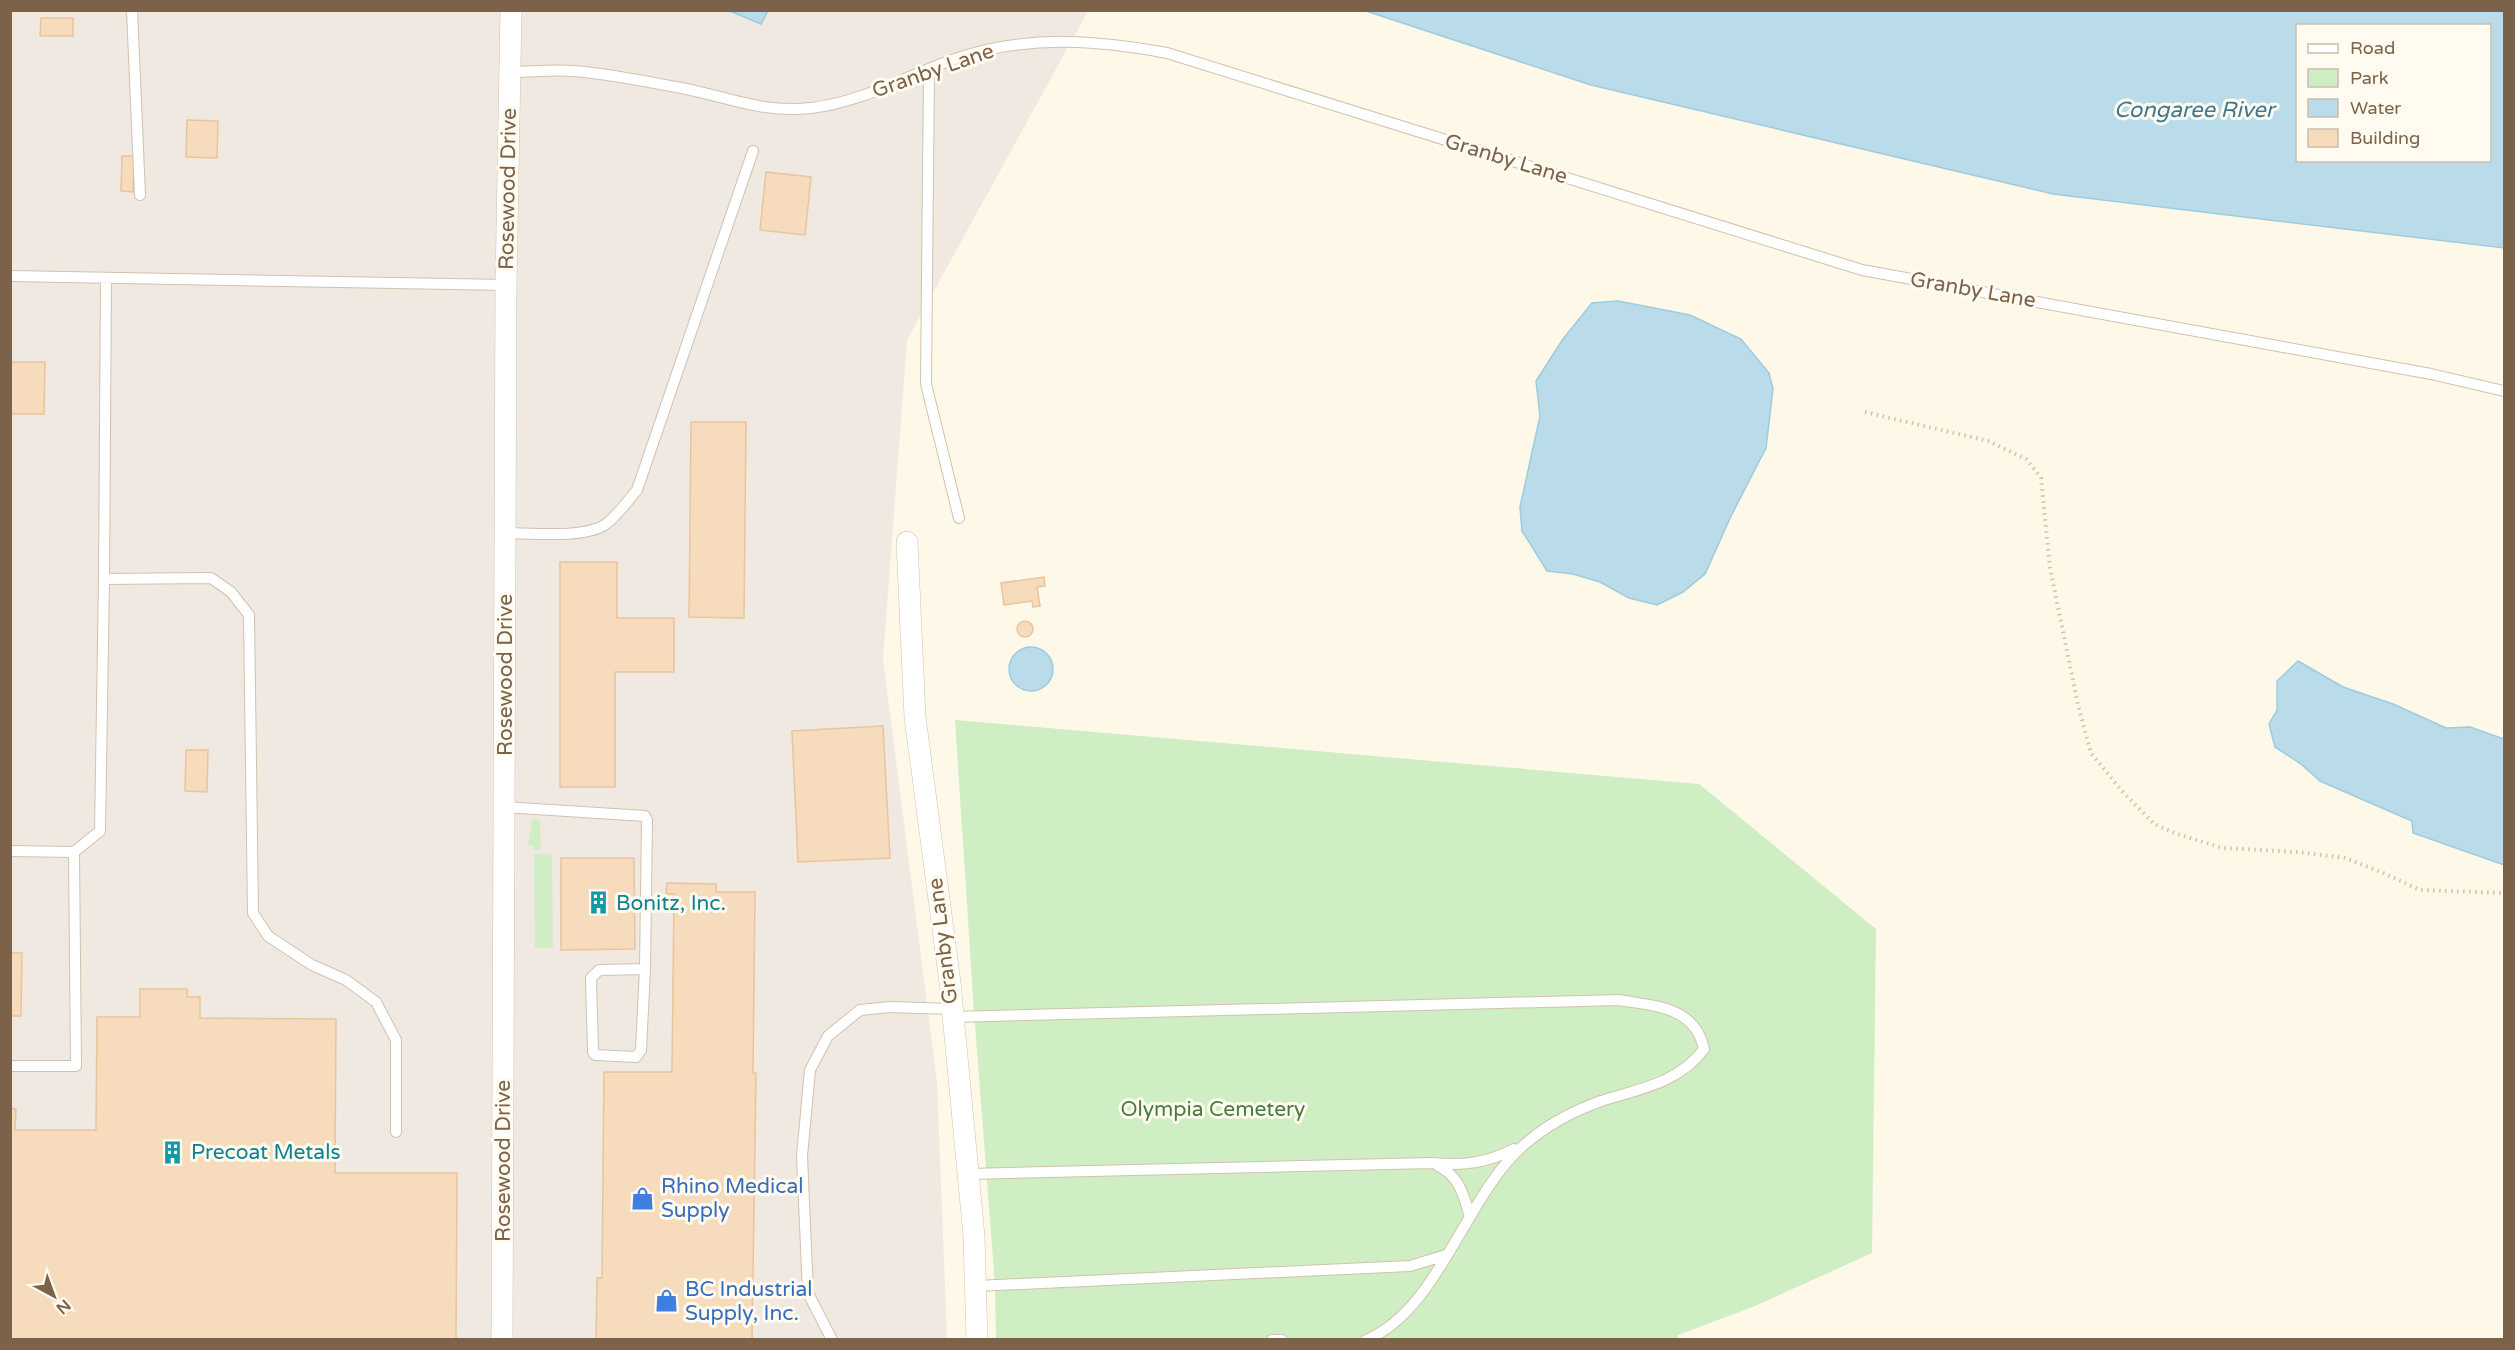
<svg xmlns="http://www.w3.org/2000/svg" width="2515" height="1350" font-family="'Varela Round',sans-serif">
  <style>
    .industrial { fill: #efe9e1 }
    .green { fill: #cfeec4 }
    .water { fill: #badcea; stroke: #9fcbdd; stroke-width: 1.5; fill-rule: evenodd }
    .building { fill: #f6dbbd; stroke: #eac49c; stroke-width: 1.5 }
    .lines { fill: none; stroke-linecap: round; stroke-linejoin: round }
    .service-casing { stroke: #d2c2ac; stroke-width: 12 }
    .minor-casing { stroke: #d2c2ac; stroke-width: 22 }
    .path { stroke: #dcbf9f; stroke-width: 4; stroke-dasharray: 1.5 4.5; stroke-linecap: butt }
    .service { stroke: #fff; stroke-width: 10 }
    .minor { stroke: #fff; stroke-width: 21 }
    .labels { text-anchor: middle; dominant-baseline: central; stroke-width: 6; stroke-linejoin: round; paint-order: stroke }
    .street-label { font-size: 21px; fill: #7b6249; stroke: #fffbf0 }
    .culture-label { font-size: 21px; fill: #0d838f; stroke: #fffbf0; text-anchor: start }
    .park-label { font-size: 21px; fill: #477c3c; stroke: #fffbf0 }
    .shop-label { font-size: 21px; fill: #366cbe; stroke: #fffbf0; text-anchor: start }
    .water-label { font-size: 22px; font-style: italic; fill: #407890; stroke: #fffbf0 }
  </style>
  <rect width="100%" height="100%" fill="#fef8e8"/>
  <!-- industrial -->
  <path class="industrial" d="M 10,11 L 1088,11 L 907,340 L 883,659 L 937,1082 L 947,1339 L 11,1339 Z"/>
  <!-- green -->
  <path class="green" d="M 955,720 L 1699,784 L 1876,929 L 1872,1253 L 1755,1306 L 1678,1335 L 1678,1339 L 996,1339 L 995,1285 L 974,1012 Z
    M 532,819 L 540,820 L 541,849 L 533,850 L 534,846 L 528,845 Z
    M 534,854 L 552,854 L 553,948 L 535,948 Z"/>
  <!-- water -->
  <path class="water" d="M 730,11 L 768,11 L 761,24 Z
    M 1366,11 L 2504,11 L 2504,248 L 2053,194 L 1591,85 ZM 2298,26 L 2490,26 L 2490,160 L 2298,160 Z
    M 1618,301 L 1690,315 L 1741,339 L 1769,373 L 1773,389 L 1766,448 L 1731,516 L 1705,574 L 1683,592 L 1657,605 L 1629,598 L 1600,582 L 1573,574 L 1547,571 L 1522,531 L 1520,507 L 1540,416 L 1536,381 L 1563,339 L 1592,303 Z
    M1009 669a22 22 0 1 1 44 0a22 22 0 1 1-44 0Z
    M 2298,661 L 2343,687 L 2393,704 L 2446,728 L 2470,727 L 2504,739 L 2504,865 L 2413,833 L 2412,821 L 2320,781 L 2301,764 L 2275,747 L 2269,724 L 2277,710 L 2277,681 Z"/>
  <!-- building -->
  <path class="building" d="M 41,18 L 73,18 L 73,36 L 40,36 Z
    M 187,120 L 218,121 L 217,158 L 186,157 Z
    M 122,156 L 134,156 L 133,192 L 121,191 Z
    M 766,172 L 811,177 L 805,235 L 760,230 Z
    M 10,362 L 45,362 L 44,414 L 10,414 Z
    M 691,422 L 746,422 L 744,618 L 689,617 Z
    M 560,562 L 617,562 L 617,618 L 674,618 L 674,672 L 615,672 L 615,787 L 560,787 Z
    M 1044,577 L 1045,586 L 1037,587 L 1040,606 L 1033,607 L 1032,601 L 1004,605 L 1001,583 Z
    M1017 629a8 8 0 1 1 16 0a8 8 0 1 1-16 0Z
    M 883,726 L 890,858 L 798,862 L 792,731 Z
    M 186,750 L 208,750 L 207,792 L 185,791 Z
    M 561,858 L 634,858 L 635,949 L 561,950 Z
    M 667,883 L 716,884 L 716,892 L 755,892 L 753,1073 L 756,1073 L 752,1340 L 596,1340 L 597,1278 L 602,1278 L 604,1072 L 672,1072 L 674,894 L 666,894 Z
    M 10,953 L 22,953 L 21,1016 L 10,1016 Z
    M 140,989 L 187,989 L 187,997 L 200,997 L 200,1018 L 336,1019 L 335,1173 L 457,1173 L 456,1340 L 10,1340 L 10,1108 L 16,1109 L 15,1130 L 96,1130 L 97,1017 L 140,1017 Z"/>
  <g class="lines">
    <defs>
      <path id="service" d="M 132,10 L 140,195
        M 929,70 L 926,384 L 959,518
        M 510,72 C 531,72 553,69 574,71 C 611,74 649,82 686,89 C 731,98 762,113 811,108 C 864,102 911,73 961,57 C 1029,35 1098,40 1167,53 L 1862,270 L 2431,374 L 2504,391
        M 10,276 L 506,285
        M 505,533 C 531,533 585,539 606,524 C 618,515 627,502 637,490 L 753,151
        M 104,579 L 211,578 L 231,592 L 249,615 L 253,913 L 268,936 L 312,965 L 346,980 L 376,1002 L 396,1040 L 396,1132
        M 504,807 L 645,816 L 647,820 L 645,969 L 641,1050 L 636,1057 L 595,1055 L 593,1052 L 591,978 L 599,970 L 645,969
        M 10,851 L 74,852
        M 952,1017 L 1619,1000 C 1654,1006 1695,1006 1704,1049 C 1679,1083 1639,1089 1601,1101 C 1573,1111 1547,1125 1525,1144 C 1465,1195 1440,1309 1366,1340
        M 10,1066 L 76,1066 L 74,852 L 100,831 L 104,579 L 106,278
        M 1438,1166 C 1459,1175 1464,1196 1470,1217
        M 968,1174 L 1432,1163 C 1463,1166 1487,1163 1514,1149
        M 976,1286 L 1410,1266 L 1446,1255
        M 832,1340 L 808,1293 L 802,1156 L 810,1070 L 828,1036 L 860,1010 L 890,1007 L 951,1009
        M 1272,1340 L 1282,1340"/>
      <path id="minor" d="M 907,542 L 915,717 L 950,983 L 974,1236 L 977,1340
        M 502,1340 L 506,285 L 511,10"/>
    </defs>
    <!-- service casing -->
    <use href="#service" class="service-casing"/>
    <!-- minor casing -->
    <use href="#minor" class="minor-casing"/>
    <!-- path -->
    <path class="path" d="M 1865,412 L 1988,441 L 2026,459 L 2041,478 L 2050,568 L 2078,705 L 2091,753 L 2121,790 L 2154,824 L 2177,834 L 2223,848 L 2297,852 L 2345,858 L 2381,872 L 2420,890 L 2504,893"/>
    <!-- service -->
    <use href="#service" class="service"/>
    <!-- minor -->
    <use href="#minor" class="minor"/>
  </g>
  <!-- icons -->
  <defs>
    <symbol id="building-bare" viewBox="-9 -9 18 18"><path d="M-4-6H4V6H1V3H-1V6H-4ZM-2.5-4.3h1.7v1.8h-1.7ZM.8-4.3h1.7v1.8H.8ZM-2.5-1h1.7V.8h-1.7ZM.8-1h1.7V.8H.8Z" fill="#0f9aa8" stroke="#fffbf0" stroke-width="2.5" paint-order="stroke"/></symbol>
    <symbol id="shop-bare" viewBox="-9 -9 18 18"><path d="M-5-2.5h2.3a2.7 3.5 0 0 1 5.4 0H5L5.5 6h-11ZM-1.5-2.5h3a1.5 2.3 0 0 0-3 0Z" fill="#3f7fe0" stroke="#fffbf0" stroke-width="2.5" paint-order="stroke"/></symbol>
  </defs>
  <g fill-rule="evenodd">
    <use href="#building-bare" x="582" y="886" width="33" height="33"/>
    <use href="#building-bare" x="156" y="1136" width="33" height="33"/>
    <use href="#shop-bare" x="626" y="1182" width="33" height="33"/>
    <use href="#shop-bare" x="650" y="1284" width="33" height="33"/>
  </g>
  <g class="labels">
    <!-- street labels -->
    <g class="street-label">
      <text transform="translate(933 71) rotate(-19)">Granby Lane</text>
      <text transform="translate(1506 159) rotate(17)">Granby Lane</text>
      <text transform="translate(508 189) rotate(-89)">Rosewood Drive</text>
      <text transform="translate(1973 290) rotate(10)">Granby Lane</text>
      <text transform="translate(505 675) rotate(-90)">Rosewood Drive</text>
      <text transform="translate(943 941) rotate(-97)">Granby Lane</text>
      <text transform="translate(503 1161) rotate(-90)">Rosewood Drive</text>
    </g>
    <!-- culture labels -->
    <g class="culture-label">
      <text x="616" y="903">Bonitz, Inc.</text>
      <text x="191" y="1152">Precoat Metals</text>
    </g>
    <!-- park labels -->
    <g class="park-label">
      <text x="1213" y="1109">Olympia Cemetery</text>
    </g>
    <!-- shop labels -->
    <g class="shop-label">
      <text x="661" y="1186">Rhino Medical<tspan x="661" dy="24">Supply</tspan></text>
      <text x="685" y="1289">BC Industrial<tspan x="685" dy="24">Supply, Inc.</tspan></text>
    </g>
    <!-- water labels -->
    <g class="water-label">
      <text x="2194" y="110">Congaree River</text>
    </g>
  </g>
  <!-- border -->
  <rect width="2515" height="1350" fill="none" stroke="#7b6249" stroke-width="24"/>
  <!-- legend -->
  <rect x="2296" y="24" width="195" height="138" fill="#fffbf0" stroke="#cabead" stroke-width="1.5"/>
  <rect x="2308" y="44" width="30" height="9" fill="#ffffff" stroke="#cabead" stroke-width="1.5"/>
  <text x="2350" y="54" font-size="18" fill="#7b6249">Road</text>
  <rect x="2308" y="69" width="30" height="18" fill="#cfeec4" stroke="#cabead" stroke-width="1.5"/>
  <text x="2350" y="84" font-size="18" fill="#7b6249">Park</text>
  <rect x="2308" y="99" width="30" height="18" fill="#badcea" stroke="#cabead" stroke-width="1.5"/>
  <text x="2350" y="114" font-size="18" fill="#7b6249">Water</text>
  <rect x="2308" y="129" width="30" height="18" fill="#f6dbbd" stroke="#cabead" stroke-width="1.5"/>
  <text x="2350" y="144" font-size="18" fill="#7b6249">Building</text>
  <!-- north arrow -->
  <g transform="translate(54 1296) rotate(139)" stroke="#fffbf0" stroke-width="4.5" paint-order="stroke">
  <path d="M0-4.5L10 22L0 15L-10 22Z" fill="#7b6249"/>
  <text y="-9" font-size="16" font-weight="bold" text-anchor="middle" fill="#7b6249">N</text>
  </g>
</svg>
